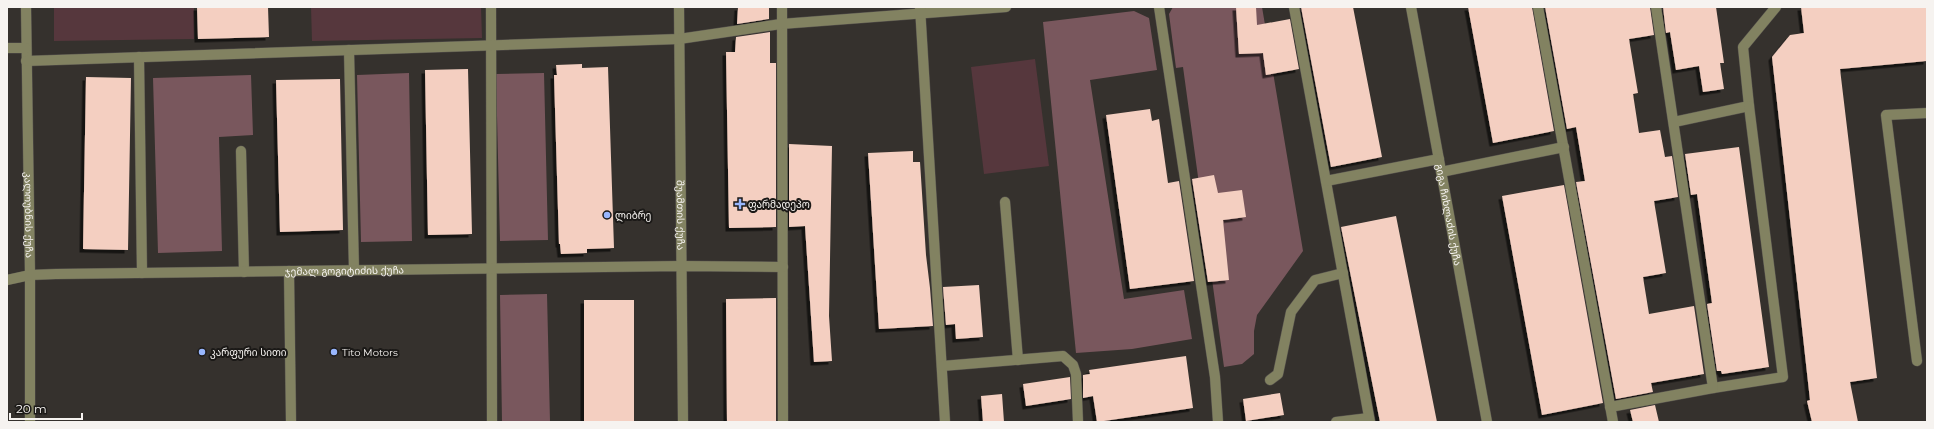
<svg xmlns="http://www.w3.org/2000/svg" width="1934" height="429" font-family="Montserrat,'Noto Sans Georgian',sans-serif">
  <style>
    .green { fill: #56373d }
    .forest { fill: #79575d }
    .building { fill: #f4cfc1; filter: url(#shadow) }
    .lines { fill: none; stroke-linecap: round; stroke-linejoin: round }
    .minor-casing { stroke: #54504c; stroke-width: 11 }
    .minor { stroke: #828261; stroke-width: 10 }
    .poi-dot { fill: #98b6fd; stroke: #1b1917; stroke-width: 1.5 }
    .labels { text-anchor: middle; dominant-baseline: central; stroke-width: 4; stroke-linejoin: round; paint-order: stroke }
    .poi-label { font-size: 10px; fill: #f6f3f0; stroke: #1b1917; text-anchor: start }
    .street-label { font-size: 10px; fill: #f6f3f0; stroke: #1b1917 }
  </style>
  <defs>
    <filter id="shadow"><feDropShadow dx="-3.5" dy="3.5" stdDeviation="0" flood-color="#0009"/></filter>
  </defs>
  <rect width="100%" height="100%" fill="#35312d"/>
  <!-- green -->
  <path class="green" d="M 54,7 L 194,7 L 194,39 L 54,41 Z
    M 311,7 L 481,7 L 482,38 L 312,41 Z
    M 1035,59 L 1049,166 L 984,174 L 971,67 Z"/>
  <!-- forest -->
  <path class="forest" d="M 1173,7 L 1262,7 L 1303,251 L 1257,315 L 1254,331 L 1254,354 L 1242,364 L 1224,367 L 1183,67 L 1176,68 L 1169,14 Z
    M 1134,11 L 1149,18 L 1157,70 L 1090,80 L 1124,299 L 1184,290 L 1192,339 L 1132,349 L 1076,353 L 1043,22 Z
    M 409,73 L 412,241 L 361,242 L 357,75 Z
    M 544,73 L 548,240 L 500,241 L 496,74 Z
    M 251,75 L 253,135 L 219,137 L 222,251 L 158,253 L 153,78 Z
    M 547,294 L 550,422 L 502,422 L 500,295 Z"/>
  <!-- building -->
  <path class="building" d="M 197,7 L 268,7 L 269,37 L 198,39 Z
    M 738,7 L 769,7 L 769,19 L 737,24 Z
    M 1236,7 L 1256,7 L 1257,25 L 1290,19 L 1299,69 L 1266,75 L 1263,53 L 1239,54 Z
    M 1301,7 L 1353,7 L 1382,157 L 1331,167 Z
    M 1468,7 L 1532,7 L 1554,131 L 1493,143 Z
    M 1545,7 L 1650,7 L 1654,35 L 1629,39 L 1638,93 L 1633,94 L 1639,133 L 1660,130 L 1665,157 L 1672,156 L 1678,197 L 1654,201 L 1666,273 L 1643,277 L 1649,314 L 1694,306 L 1704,374 L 1651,383 L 1653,392 L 1616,399 L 1576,182 L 1585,181 L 1576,127 L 1567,129 Z
    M 1663,7 L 1716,7 L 1724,63 L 1720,63 L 1724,89 L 1703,92 L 1699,66 L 1676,70 L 1670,32 L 1666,33 Z
    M 1801,7 L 1927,7 L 1927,61 L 1840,69 L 1877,378 L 1850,382 L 1858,422 L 1812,422 L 1807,401 L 1810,400 L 1772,57 L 1790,35 L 1804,33 Z
    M 770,32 L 770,63 L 776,63 L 776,227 L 729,228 L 726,52 L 735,52 L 736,37 Z
    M 582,64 L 582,68 L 608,67 L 614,248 L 587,249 L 587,253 L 561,254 L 560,244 L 559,244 L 554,75 L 557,75 L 556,65 Z
    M 468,69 L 472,234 L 428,235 L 425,70 Z
    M 86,77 L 131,78 L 128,250 L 83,249 Z
    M 340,79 L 343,230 L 280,232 L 276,80 Z
    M 1150,109 L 1152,121 L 1159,119 L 1168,183 L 1179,181 L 1194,281 L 1130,289 L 1106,115 Z
    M 789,144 L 832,146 L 829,316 L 832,361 L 814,362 L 805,226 L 789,227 Z
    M 1739,147 L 1769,367 L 1722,374 L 1721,371 L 1717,371 L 1707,304 L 1712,303 L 1697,194 L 1691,195 L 1685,154 Z
    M 913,151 L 913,162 L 920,162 L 926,255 L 930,288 L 933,326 L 879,329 L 868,153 Z
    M 1214,175 L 1218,193 L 1242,190 L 1246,217 L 1223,220 L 1229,280 L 1208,282 L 1192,179 Z
    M 1564,185 L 1603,403 L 1542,415 L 1502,196 Z
    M 1396,216 L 1437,422 L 1380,422 L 1341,227 Z
    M 979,285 L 983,337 L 956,339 L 955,324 L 946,325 L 943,287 Z
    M 776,298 L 776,422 L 727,422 L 726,299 Z
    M 584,300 L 634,300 L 634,422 L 584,422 Z
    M 1186,356 L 1193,408 L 1097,422 L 1093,396 L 1083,398 L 1083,375 L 1090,374 L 1089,370 Z
    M 1070,377 L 1071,399 L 1026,406 L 1023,384 Z
    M 1280,393 L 1284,415 L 1246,421 L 1243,399 Z
    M 1002,394 L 1004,422 L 983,422 L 981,396 Z
    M 1655,405 L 1659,422 L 1633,422 L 1630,410 Z"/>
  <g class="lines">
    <defs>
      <g id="minor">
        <path id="s1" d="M 26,7 L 30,275 L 30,422"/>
        <path d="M 491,7 L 492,422"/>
        <path id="s2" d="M 679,7 L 683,422"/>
        <path d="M 782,7 L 783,422"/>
        <path d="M 920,7 L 945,422"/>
        <path d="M 1159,7 L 1215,377 L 1218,422"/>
        <path d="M 1294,7 L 1370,422"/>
        <path id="s3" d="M 1411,7 L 1487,422"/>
        <path d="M 1538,7 L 1613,422"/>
        <path d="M 7,48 L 26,48"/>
        <path d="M 349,50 L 354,270"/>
        <path d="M 139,57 L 142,273"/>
        <path d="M 26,61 L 679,39 L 781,24 L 1006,7"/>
        <path d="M 1674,122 L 1749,106 L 1743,47 L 1776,7"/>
        <path d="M 241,151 L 244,272"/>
        <path d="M 1441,172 L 1564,147"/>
        <path d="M 1326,181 L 1439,159"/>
        <path d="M 1005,202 L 1018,360"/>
        <path d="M 289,271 L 291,422"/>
        <path id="s4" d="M 7,280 L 30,275 L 56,274 L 681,266 L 783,267"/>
        <path d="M 1917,361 L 1886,115 L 1927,113"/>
        <path d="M 942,366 L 1063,356 L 1073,365 L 1076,374 L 1078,422"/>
        <path d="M 1270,380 L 1278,374 L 1291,312 L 1315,280 L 1343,273"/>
        <path d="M 1713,388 L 1783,377 L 1749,106"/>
        <path d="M 1610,407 L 1713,388 L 1656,7"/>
        <path d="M 1336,422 L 1369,418"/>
      </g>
    </defs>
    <!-- minor casing -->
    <use href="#minor" class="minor-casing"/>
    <!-- minor -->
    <use href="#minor" class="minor"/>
  </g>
  <!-- markers -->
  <g class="poi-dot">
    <path d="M738 198h4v4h4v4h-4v4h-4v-4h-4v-4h4z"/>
    <circle cx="607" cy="215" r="4"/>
    <circle cx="202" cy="352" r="4"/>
    <circle cx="334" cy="352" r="4"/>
  </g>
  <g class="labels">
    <!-- poi labels -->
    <g class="poi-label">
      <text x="748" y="204">ფარმადეპო</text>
      <text x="615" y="215">ლიბრე</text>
      <text x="210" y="352">კარფური სითი</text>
      <text x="342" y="352">Tito Motors</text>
    </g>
    <!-- street labels -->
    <g class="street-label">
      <text stroke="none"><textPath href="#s1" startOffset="208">კალოუბნის ქუჩა</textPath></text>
      <text stroke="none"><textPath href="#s3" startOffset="211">გიგა ჩიხლაძის ქუჩა</textPath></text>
      <text stroke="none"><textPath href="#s2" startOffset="208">შუამთის ქუჩა</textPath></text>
      <text stroke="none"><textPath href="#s4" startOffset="338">ჯემალ გოგიტიძის ქუჩა</textPath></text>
    </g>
  </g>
  <!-- border -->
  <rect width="1934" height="429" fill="none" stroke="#f6f3f0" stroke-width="16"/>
  <!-- scale -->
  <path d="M10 413v6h72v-6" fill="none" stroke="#f6f3f0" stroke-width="2"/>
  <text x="16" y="413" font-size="12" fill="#f6f3f0" stroke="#1b1917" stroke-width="3" paint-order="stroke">20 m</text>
</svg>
